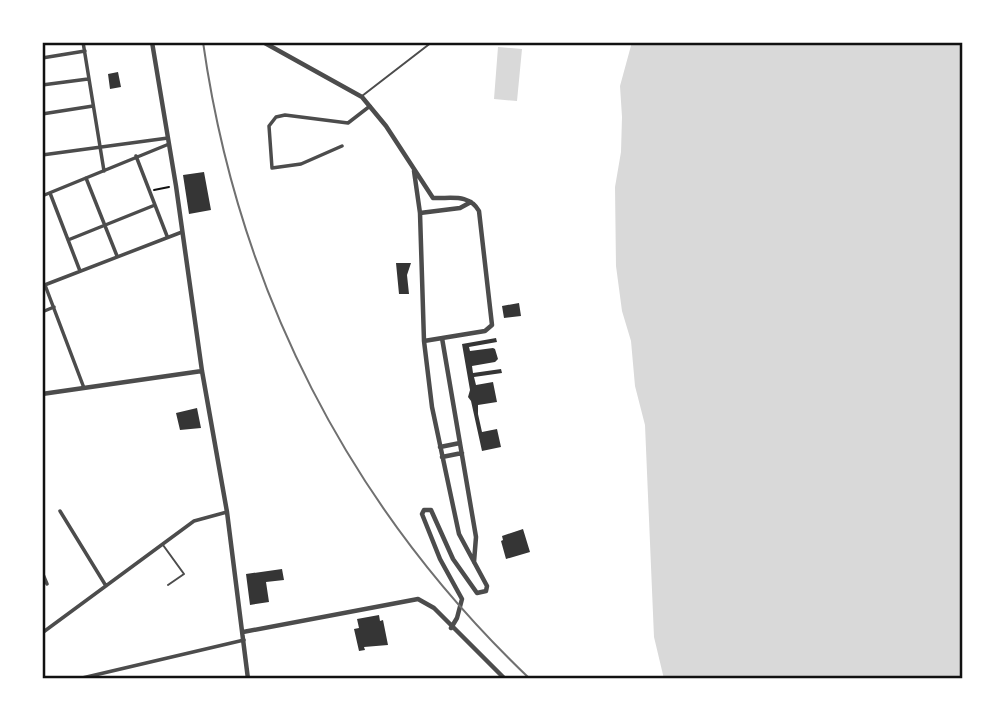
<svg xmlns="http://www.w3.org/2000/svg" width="1005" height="721" font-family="Cabin,sans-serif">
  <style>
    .water { fill: #d9d9d9 }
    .building { fill: #353535 }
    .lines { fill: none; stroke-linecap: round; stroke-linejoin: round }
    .path { stroke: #111; stroke-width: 2 }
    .service { stroke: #4c4c4c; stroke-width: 2 }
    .minor { stroke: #4c4c4c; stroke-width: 3.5 }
    .tertiary { stroke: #4c4c4c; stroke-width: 4.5 }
    .rail { stroke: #707070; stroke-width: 2 }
    .neatline { fill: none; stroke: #111; stroke-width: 2.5 }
  </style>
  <rect width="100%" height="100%" fill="#fff"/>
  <!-- water -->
  <path class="water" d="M 632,42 L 963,42 L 963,679 L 664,679 L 654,637 L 645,425 L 635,386 L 631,341 L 622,311 L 616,266 L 615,187 L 621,152 L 622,117 L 620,86 Z
    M 498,47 L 522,49 L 517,101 L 494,99 Z"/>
  <!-- building -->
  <path class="building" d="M 118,72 L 121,87 L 110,89 L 108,74 Z
    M 204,172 L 211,210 L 189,214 L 183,175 Z
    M 396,263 L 411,263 L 407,275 L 409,294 L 399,294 Z
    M 519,303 L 521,316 L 504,318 L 502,306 Z
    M 496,338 L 497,342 L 469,347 L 470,351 L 493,348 L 495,349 L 498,359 L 495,362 L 472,366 L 473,373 L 501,369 L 502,373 L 474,377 L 476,385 L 493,382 L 497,402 L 478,405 L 478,414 L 482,432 L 497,429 L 501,447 L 482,451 L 471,401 L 468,397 L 470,390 L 462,344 Z
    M 197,408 L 201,428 L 180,430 L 176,413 Z
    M 523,529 L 530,552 L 506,559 L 501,541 L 503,540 L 502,536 Z
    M 282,569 L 284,580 L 266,582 L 269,602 L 250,605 L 246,574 Z
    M 379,615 L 380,621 L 383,620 L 388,645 L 364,647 L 365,650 L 359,651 L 354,629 L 359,628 L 357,619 Z"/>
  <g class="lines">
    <!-- path -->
    <path class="path" d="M 154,190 L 169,187"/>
    <!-- service -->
    <path class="service" d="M 362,96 L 432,42
      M 163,545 L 184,574 L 168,585"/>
    <!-- minor -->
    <path class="minor" d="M 83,42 L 104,171
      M 42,58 L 85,51
      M 42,85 L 88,79
      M 42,114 L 93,106
      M 342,146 L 301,164 L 272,168 L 269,126 L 276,117 L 285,115 L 348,123 L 370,106
      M 42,155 L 168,138
      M 136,156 L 167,236
      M 86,178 L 117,256
      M 50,193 L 80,271
      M 42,196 L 169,144
      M 68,240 L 155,205
      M 45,285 L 84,388
      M 42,286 L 182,232
      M 42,312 L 54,307
      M 60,511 L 106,586
      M 42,572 L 47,584
      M 42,633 L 194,521 L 227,512
      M 78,679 L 244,640"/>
    <!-- tertiary -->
    <path class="tertiary" d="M 152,42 L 176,186 L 202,371 L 227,512 L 248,679
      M 263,42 L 362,97 L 386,126 L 433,198 C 450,199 469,193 479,211 L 492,325 L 485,331 L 424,341
      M 414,171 L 420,213 L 424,341 L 432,407 L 459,534 L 487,586 L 486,591 L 477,593 L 453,559 L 431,510 L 424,510 L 422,514 L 440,559 L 462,599 L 457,618 L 451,628
      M 420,213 L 460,208 L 471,202
      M 442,338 L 476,537 L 474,562
      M 42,394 L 202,371
      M 440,447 L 460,443
      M 442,457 L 462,453
      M 243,632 L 418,599 L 434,608 L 505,679"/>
    <!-- rail -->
    <path class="rail" d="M 203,42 C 238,289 349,507 530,679"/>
  </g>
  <!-- border -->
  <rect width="1005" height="721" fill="none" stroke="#ffffff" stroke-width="88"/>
  <rect x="44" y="44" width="917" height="633" class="neatline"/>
</svg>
